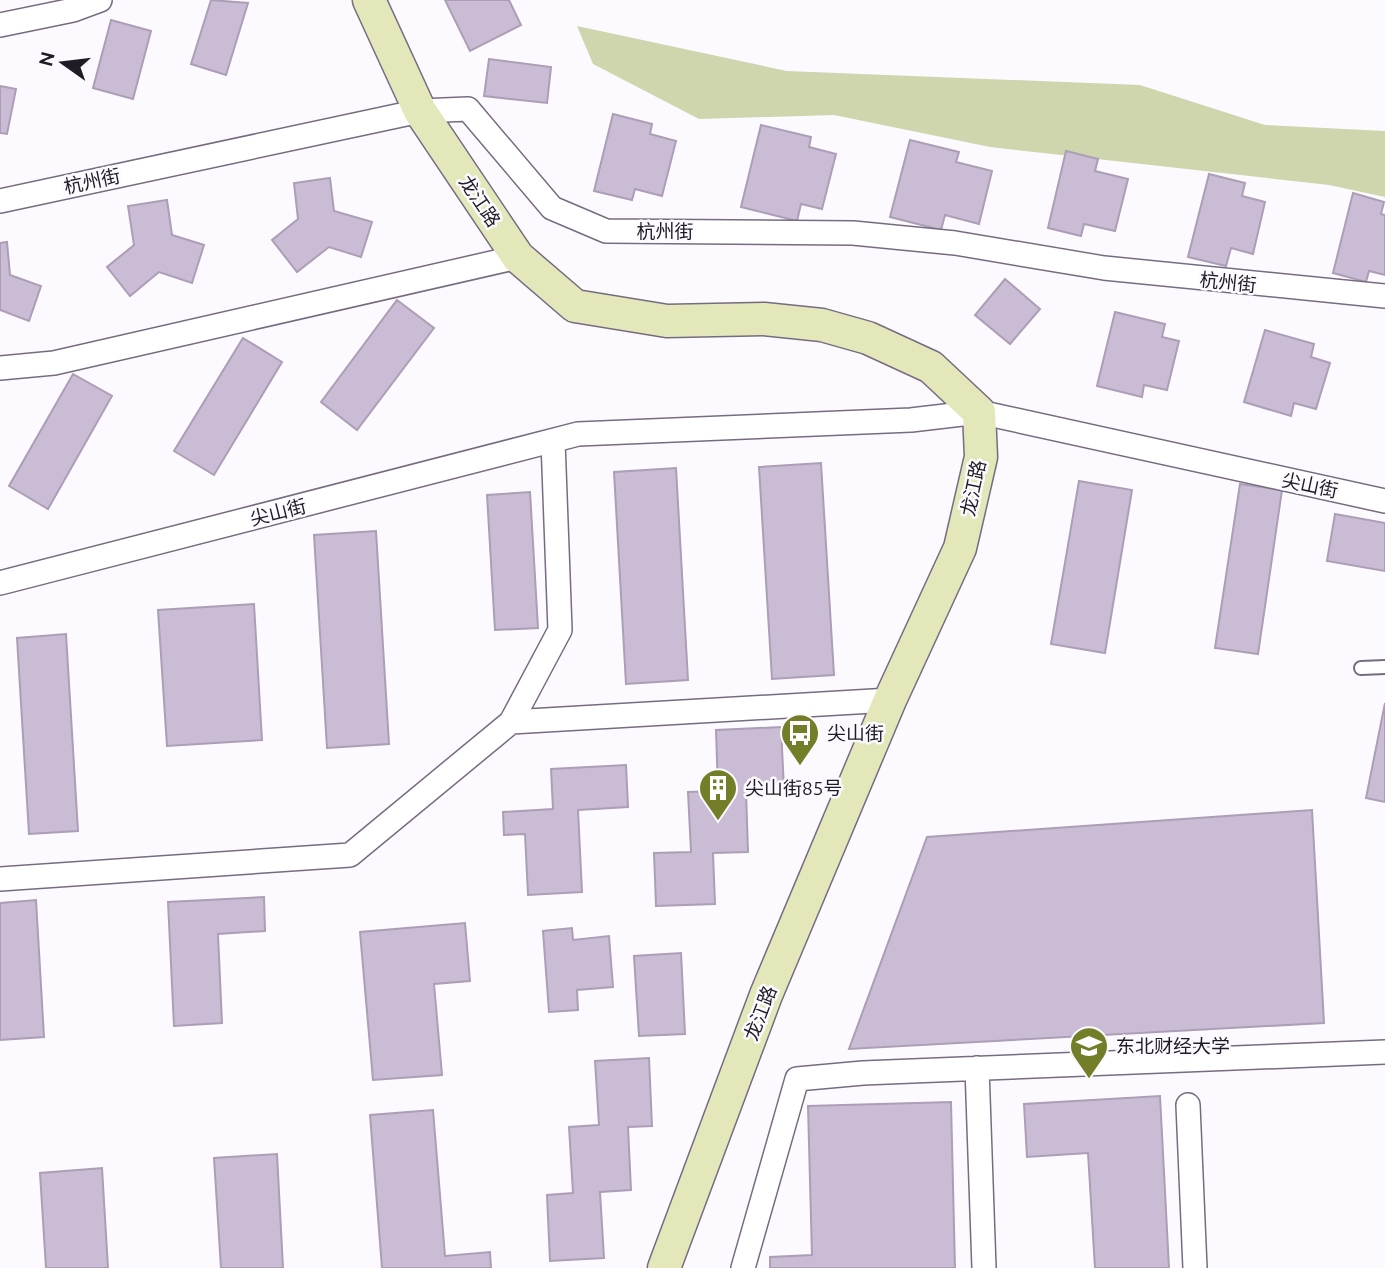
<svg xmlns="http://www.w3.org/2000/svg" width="1385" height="1268" font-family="Ubuntu,'Noto Sans SC',sans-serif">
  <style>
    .green { fill: #cfd6ad }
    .building { fill: #c9bcd4; stroke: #ab9eb5; stroke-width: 2 }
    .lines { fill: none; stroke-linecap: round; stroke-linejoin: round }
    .lane-casing { stroke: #776b80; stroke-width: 16 }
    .street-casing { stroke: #776b80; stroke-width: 26 }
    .secondary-casing { stroke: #776b80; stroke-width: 35 }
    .lane { stroke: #fff; stroke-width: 12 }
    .street { stroke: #fff; stroke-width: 23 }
    .secondary { stroke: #e3e7b9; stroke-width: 32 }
    .labels { text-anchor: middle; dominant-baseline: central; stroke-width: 5; stroke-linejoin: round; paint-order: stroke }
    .street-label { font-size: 19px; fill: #201b24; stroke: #fdfaff }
    .poi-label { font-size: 19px; fill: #201b24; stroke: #fdfaff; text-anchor: start }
  </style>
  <rect width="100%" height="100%" fill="#fdfaff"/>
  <!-- green -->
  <path class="green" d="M 577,26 L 787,71 L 1140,85 L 1265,125 L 1385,131 L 1385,197 L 1329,185 L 990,147 L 834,115 L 699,119 L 593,64 Z"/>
  <!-- building -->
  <path class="building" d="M 211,0 L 248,3 L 226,75 L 191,64 Z
    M 445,0 L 509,0 L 521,25 L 470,51 Z
    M 111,20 L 151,31 L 133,99 L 93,88 Z
    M 489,59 L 551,67 L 547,103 L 484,96 Z
    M 0,86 L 16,89 L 7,134 L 0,133 Z
    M 613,114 L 652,124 L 650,134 L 676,141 L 662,196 L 635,189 L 632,200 L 594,191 Z
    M 761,125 L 811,137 L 809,147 L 836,154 L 822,209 L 801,204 L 797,221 L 741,207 Z
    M 910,140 L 959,152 L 956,162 L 992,171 L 979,224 L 945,215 L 941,230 L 890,217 Z
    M 1066,151 L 1098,159 L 1095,171 L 1128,179 L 1115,231 L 1084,224 L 1081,236 L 1048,228 Z
    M 1209,174 L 1245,183 L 1242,196 L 1265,202 L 1253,254 L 1231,248 L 1226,266 L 1188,257 Z
    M 330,178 L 334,211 L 372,222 L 361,257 L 329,247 L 297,272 L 272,240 L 298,219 L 294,183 Z
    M 1353,193 L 1384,202 L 1381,214 L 1385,215 L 1385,275 L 1369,271 L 1366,282 L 1333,273 Z
    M 167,200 L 172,235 L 204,245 L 192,283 L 159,272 L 130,296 L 107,267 L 134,245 L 128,206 Z
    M 7,242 L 10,275 L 41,286 L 29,321 L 0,310 L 0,243 Z
    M 1005,279 L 1040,309 L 1010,344 L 975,315 Z
    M 397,300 L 434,328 L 357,430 L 321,402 Z
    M 1115,312 L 1165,324 L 1162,337 L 1179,341 L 1167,390 L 1144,385 L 1142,397 L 1097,386 Z
    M 1265,330 L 1314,344 L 1311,357 L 1330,363 L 1316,409 L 1294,403 L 1291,416 L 1244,402 Z
    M 243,338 L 282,362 L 214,475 L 174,451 Z
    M 73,374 L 112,396 L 48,509 L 9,486 Z
    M 821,463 L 834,675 L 772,679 L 759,467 Z
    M 676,468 L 688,680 L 626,684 L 614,472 Z
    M 1079,481 L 1132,490 L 1105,653 L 1051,644 Z
    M 1240,484 L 1282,490 L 1258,654 L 1215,648 Z
    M 530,492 L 538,628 L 495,630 L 487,495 Z
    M 1335,514 L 1385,523 L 1385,571 L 1327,561 Z
    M 376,531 L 389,744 L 327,748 L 314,535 Z
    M 254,604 L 262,740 L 167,746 L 158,610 Z
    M 66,634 L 78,831 L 29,834 L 17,638 Z
    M 1385,703 L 1385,802 L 1366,798 Z
    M 781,727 L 784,789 L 746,791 L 748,852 L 713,853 L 715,904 L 656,906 L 654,853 L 691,852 L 688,792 L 718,791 L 716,730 Z
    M 626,765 L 628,807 L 578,810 L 582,892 L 528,895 L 525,834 L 504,835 L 503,812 L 553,809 L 551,769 Z
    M 1312,810 L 1324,1023 L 849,1049 L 927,837 Z
    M 264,897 L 265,931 L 218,934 L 222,1023 L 174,1026 L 168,902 Z
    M 36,900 L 44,1037 L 0,1040 L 0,903 Z
    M 465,923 L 470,981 L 434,984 L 442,1075 L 373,1080 L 360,932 Z
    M 572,928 L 573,940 L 609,936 L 613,987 L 577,990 L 578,1010 L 549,1012 L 543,931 Z
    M 681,953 L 685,1034 L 639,1036 L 634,956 Z
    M 649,1058 L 652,1126 L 628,1127 L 631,1190 L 600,1192 L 604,1258 L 550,1261 L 547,1195 L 573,1193 L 569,1127 L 599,1125 L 595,1061 Z
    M 1160,1096 L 1169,1268 L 1095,1268 L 1088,1153 L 1027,1157 L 1024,1104 Z
    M 951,1102 L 955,1268 L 770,1268 L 770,1257 L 812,1255 L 808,1106 Z
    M 433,1110 L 445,1256 L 490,1252 L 491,1268 L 382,1268 L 370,1115 Z
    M 277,1154 L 283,1268 L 221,1268 L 214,1158 Z
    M 102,1168 L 108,1268 L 46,1268 L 40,1173 Z"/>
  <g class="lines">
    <defs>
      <path id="lane" d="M 1361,668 L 1385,667"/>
      <path id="street" d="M 0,25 L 73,10 L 100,0
        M 0,201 L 420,111 L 468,109 L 552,208 L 606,231 L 853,233 L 955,243 L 1104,268 L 1385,296
        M 0,368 L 54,363 L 518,257
        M 0,583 L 578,434 L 911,420 L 979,412 L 1385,501
        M 511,722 L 560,630 L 553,441
        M 0,879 L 350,855 L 511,722 L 890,700
        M 977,1068 L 984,1268
        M 1188,1105 L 1195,1268
        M 743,1268 L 797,1079 L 863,1073 L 1385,1052"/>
      <path id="secondary" d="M 369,0 L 420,111 L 518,257 L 575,306 L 667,321 L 764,319 L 822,325 L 868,338 L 931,367 L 979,412 L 981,457 L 960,548 L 890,700 L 766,995 L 664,1268"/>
    </defs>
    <!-- lane casing -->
    <use href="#lane" class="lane-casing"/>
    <!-- street casing -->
    <use href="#street" class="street-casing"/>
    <!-- secondary casing -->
    <use href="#secondary" class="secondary-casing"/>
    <!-- lane -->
    <use href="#lane" class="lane"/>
    <!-- street -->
    <use href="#street" class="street"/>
    <!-- secondary -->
    <use href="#secondary" class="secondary"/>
  </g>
  <!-- icons -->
  <defs>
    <symbol id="bus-pin" viewBox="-11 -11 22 30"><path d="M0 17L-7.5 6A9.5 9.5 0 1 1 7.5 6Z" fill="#747d28" stroke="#fdfaff"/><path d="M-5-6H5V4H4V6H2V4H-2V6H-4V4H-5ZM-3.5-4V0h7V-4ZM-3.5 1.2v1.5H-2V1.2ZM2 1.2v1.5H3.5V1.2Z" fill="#fff"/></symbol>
    <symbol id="building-pin" viewBox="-11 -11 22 30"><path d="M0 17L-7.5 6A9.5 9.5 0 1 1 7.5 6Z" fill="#747d28" stroke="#fdfaff"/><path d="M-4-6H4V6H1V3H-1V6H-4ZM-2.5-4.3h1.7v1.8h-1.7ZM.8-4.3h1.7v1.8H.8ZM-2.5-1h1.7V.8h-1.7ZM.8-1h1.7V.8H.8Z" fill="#fff"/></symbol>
    <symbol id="university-pin" viewBox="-11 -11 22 30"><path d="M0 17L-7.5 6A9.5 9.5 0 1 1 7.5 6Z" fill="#747d28" stroke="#fdfaff"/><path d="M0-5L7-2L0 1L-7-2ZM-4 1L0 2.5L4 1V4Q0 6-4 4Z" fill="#fff"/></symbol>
  </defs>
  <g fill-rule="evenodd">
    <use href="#bus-pin" x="778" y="711" width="44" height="60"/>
    <use href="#building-pin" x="696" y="766" width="44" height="60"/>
    <use href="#university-pin" x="1067" y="1024" width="44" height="60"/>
  </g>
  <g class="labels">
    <!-- street labels -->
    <g class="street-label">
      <text transform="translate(92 181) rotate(-12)">杭州街</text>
      <text transform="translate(480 201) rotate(56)">龙江路</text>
      <text x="665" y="231">杭州街</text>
      <text transform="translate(1228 282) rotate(6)">杭州街</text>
      <text transform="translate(1310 485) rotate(12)">尖山街</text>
      <text transform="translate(973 488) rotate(-78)">龙江路</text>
      <text transform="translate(278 512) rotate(-14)">尖山街</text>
      <text transform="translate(760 1013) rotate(-69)">龙江路</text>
    </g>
    <!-- poi labels -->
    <g class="poi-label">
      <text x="827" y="733">尖山街</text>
      <text x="745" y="788">尖山街85号</text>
      <text x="1116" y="1046">东北财经大学</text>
    </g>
  </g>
  <!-- north arrow -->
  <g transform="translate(63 63) rotate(284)" stroke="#fdfaff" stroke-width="5" paint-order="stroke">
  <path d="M0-5L12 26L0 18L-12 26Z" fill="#201b24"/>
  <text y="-10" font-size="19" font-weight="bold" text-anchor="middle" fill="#201b24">N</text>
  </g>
</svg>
